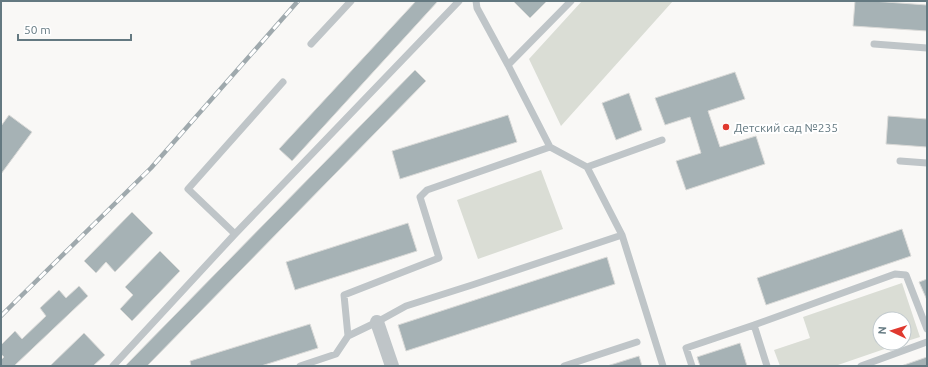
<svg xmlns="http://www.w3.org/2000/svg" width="928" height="367" font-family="Ubuntu,sans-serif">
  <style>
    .green { fill: #daddd5 }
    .building { fill: #a6b2b5; stroke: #dadad8 }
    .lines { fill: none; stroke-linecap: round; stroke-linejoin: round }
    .lane { stroke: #bfc5c8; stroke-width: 7 }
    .street { stroke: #bfc5c8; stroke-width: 14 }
    .rail-casing { stroke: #9fa9ad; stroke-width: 4.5 }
    .rail { stroke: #fff; stroke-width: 3; stroke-dasharray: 9; stroke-linecap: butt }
    .poi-dot { fill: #e0392f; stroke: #fff; stroke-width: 1.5 }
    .labels { text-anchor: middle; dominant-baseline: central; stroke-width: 4; stroke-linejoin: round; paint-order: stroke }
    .poi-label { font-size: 12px; fill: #647981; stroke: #fff; text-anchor: start }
  </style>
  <rect width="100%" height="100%" fill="#f9f8f6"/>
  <!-- green -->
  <path class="green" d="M 582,1 L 673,1 L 561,126 L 529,59 Z
    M 541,170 L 563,229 L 478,259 L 457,200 Z
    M 902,283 L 920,337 L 904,342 L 904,319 L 880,319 L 880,343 L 902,343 L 835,366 L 780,366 L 774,350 L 810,338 L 803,317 Z"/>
  <!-- building -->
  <path class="building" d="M 416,1 L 438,1 L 292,161 L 279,149 Z
    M 513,1 L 547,1 L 530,18 Z
    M 855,1 L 872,1 L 927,5 L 927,31 L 853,26 Z
    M 415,70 L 426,81 L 147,366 L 125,366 Z
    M 735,72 L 745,99 L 708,111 L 720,147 L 756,136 L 765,164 L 686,190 L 676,161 L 701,153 L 690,117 L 665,125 L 655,98 Z
    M 629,93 L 642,130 L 616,140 L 602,103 Z
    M 9,115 L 32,132 L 1,174 L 1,126 Z
    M 508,115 L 517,142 L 400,179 L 392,151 Z
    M 888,116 L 927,119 L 927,147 L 886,144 Z
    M 132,212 L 153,233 L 115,272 L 106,262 L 96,273 L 84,261 Z
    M 408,223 L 417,251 L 295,290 L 286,262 Z
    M 902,229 L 911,256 L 766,305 L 757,278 Z
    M 160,251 L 180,271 L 132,321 L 120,309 L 133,295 L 125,287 Z
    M 607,257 L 615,284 L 406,351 L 398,325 Z
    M 927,279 L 927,300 L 919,282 Z
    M 79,286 L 88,296 L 14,366 L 1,366 L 1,360 L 4,357 L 1,354 L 1,345 L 15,331 L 22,339 L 46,316 L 40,308 L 59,290 L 66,298 Z
    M 310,324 L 318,348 L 261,366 L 191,366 L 190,361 Z
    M 84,333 L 105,355 L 93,366 L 50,366 Z
    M 740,343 L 747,366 L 700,366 L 697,357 Z
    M 639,356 L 642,366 L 607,366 Z
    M 927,357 L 927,366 L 901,366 Z"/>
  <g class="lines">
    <!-- lane -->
    <path class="lane" d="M 476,1 L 477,8 L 508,65 L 550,147 L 587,167 L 622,235 L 663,366
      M 311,44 L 351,1
      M 874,44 L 927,48
      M 508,65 L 571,1
      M 550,147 L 427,190 L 420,197 L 439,258 L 344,295 L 348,336 L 377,322 L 406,306 L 472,285 L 622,235
      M 900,161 L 927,163
      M 587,167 L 662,140
      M 235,234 L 188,189 L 283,82
      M 113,366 L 235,234 L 459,1
      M 300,366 L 336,354 L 348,336
      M 564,366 L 637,342
      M 692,366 L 686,348 L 754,325
      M 767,366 L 754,325 L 895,274 L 906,275 L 927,329
      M 861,366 L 927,342"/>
    <!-- street -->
    <path class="street" d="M 377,322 L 392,366"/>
    <defs>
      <path id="rail" d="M 1,316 L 16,301 L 151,168 L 298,1"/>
    </defs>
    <!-- rail casing -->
    <use href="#rail" class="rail-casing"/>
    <!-- rail -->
    <use href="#rail" class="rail"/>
  </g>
  <!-- markers -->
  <circle class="poi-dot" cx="726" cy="127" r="4"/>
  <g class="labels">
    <!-- poi labels -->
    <g class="poi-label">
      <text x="734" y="127">Детский сад №235</text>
    </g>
  </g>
  <!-- border -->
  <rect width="928" height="367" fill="none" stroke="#647981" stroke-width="4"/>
  <!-- north arrow -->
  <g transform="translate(892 331) rotate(274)"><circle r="19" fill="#ffffff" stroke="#c1c9cd"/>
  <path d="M0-3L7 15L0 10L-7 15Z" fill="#e0392f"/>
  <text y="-6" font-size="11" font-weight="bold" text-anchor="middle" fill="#647981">N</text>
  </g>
  <!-- scale -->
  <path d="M18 34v6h113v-6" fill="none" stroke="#647981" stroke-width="2"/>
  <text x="24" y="34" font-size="12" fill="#647981" stroke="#ffffff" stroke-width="3" paint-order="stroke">50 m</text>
</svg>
